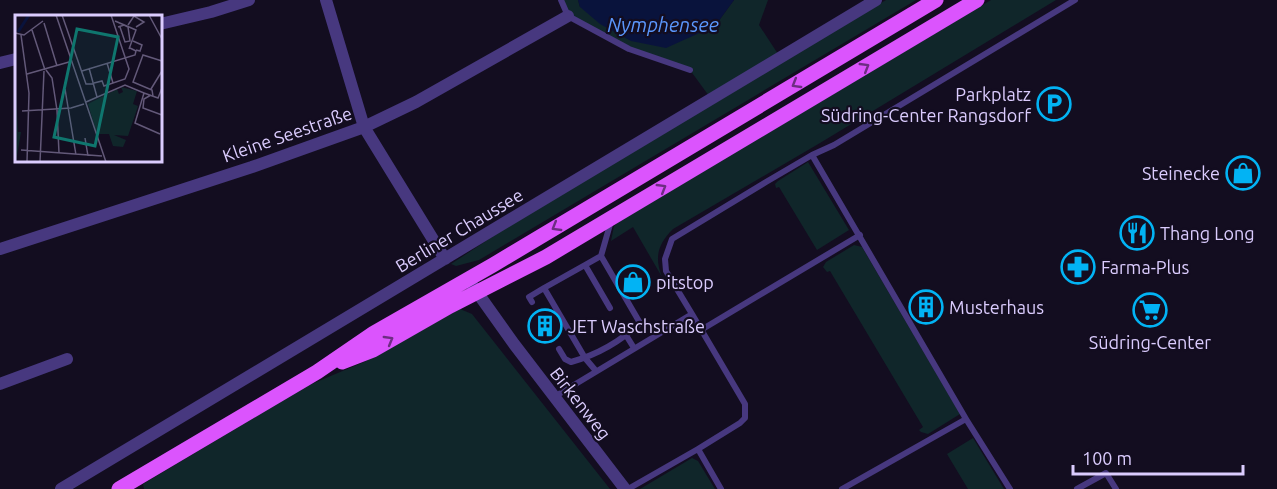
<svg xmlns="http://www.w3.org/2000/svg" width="1277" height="489" font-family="Ubuntu,sans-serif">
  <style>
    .green { fill: #10262a }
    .water { fill: #09133c }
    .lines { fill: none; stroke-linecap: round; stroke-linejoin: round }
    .service { stroke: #47387f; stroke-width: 6 }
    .minor { stroke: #47387f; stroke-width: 12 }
    .primary { stroke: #db54fd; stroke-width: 15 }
    .oneway { stroke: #6d2d83 }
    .labels { text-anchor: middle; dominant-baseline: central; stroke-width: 4.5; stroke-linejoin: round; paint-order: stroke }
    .poi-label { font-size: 18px; fill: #dbccfe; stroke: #130d20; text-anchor: start }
    .street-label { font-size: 18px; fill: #dbccfe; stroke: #130d20 }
    .water-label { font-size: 20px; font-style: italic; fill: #5b97fd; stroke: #130d20 }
    .inset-river { fill: none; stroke: #09133c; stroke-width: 3 }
    .inset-road { fill: none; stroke: #635979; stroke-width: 1.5 }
    .view { fill: #0f766e; fill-opacity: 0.15; stroke: #0f766e; stroke-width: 3 }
    .inset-edge { fill: none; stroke: #dbccfe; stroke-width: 3 }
  </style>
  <rect width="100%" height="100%" fill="#130d20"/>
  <!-- green -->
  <path class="green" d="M 561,0 L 578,0 L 580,7 L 715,26 L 734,0 L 768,0 L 759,25 L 778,54 L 709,96 L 690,70 L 629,49 L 568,16 Z
    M 886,0 L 916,0 L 479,260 L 456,266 L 451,264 L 512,224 Z
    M 991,0 L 1056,0 L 820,143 L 673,229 C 658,244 654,257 662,277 L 633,227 L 611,241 L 614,226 L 620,221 Z
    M 808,162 L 849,230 L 817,250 L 779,187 L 776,188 L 775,184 L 778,181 Z
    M 854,245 L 862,247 L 960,414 L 928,434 L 921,432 L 919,430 L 923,427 L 830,271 L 827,272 L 823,267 L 826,262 Z
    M 460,309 L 472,314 L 610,489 L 144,489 L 143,484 L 307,386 L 364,362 Z
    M 973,438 L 1004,489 L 968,489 L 947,454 Z
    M 692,458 L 698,461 L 715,489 L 640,489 Z"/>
  <!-- water -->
  <path class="water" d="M 578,0 L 734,0 L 715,26 L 666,48 L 631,41 L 600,24 L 580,7 Z"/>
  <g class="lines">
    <!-- service -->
    <path class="service" d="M 561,0 L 568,16 L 629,49 L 690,70
      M 812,155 L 966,419 L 1010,489
      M 585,265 L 544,288 L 585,358 L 596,371
      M 532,302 L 529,297 L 544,288
      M 610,308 L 585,265 L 601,256 L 611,221
      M 692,314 L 666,271 L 665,259 L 672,239 L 766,182 L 812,155 L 834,145 L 1075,0
      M 619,324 L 634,348
      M 701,330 L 860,235
      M 559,349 L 565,359 L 571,362 C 596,355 621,341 640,323 L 601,256
      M 554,397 L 692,314 L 745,404 L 745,418 L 740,423 L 698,449 L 721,489
      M 628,489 L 698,449
      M 842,489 L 966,419
      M 1077,489 L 1106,473 L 1116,489"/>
    <!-- minor -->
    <path class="minor" d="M 326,0 L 364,127 L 445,259
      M 160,24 L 211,12 L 249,0
      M 0,63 L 16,59
      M 0,249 L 252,167 L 364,127 L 416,102 L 568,16
      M 472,285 L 514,344 L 625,489
      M 0,384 L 67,359
      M 61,489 L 876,0"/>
    <!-- primary -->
    <path class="primary" d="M 342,362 L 373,350 L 450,306 L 546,257 L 977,0
      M 119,489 L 317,372 L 374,333 L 493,265 L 936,0"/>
  </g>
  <!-- one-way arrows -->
  <defs><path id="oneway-chevron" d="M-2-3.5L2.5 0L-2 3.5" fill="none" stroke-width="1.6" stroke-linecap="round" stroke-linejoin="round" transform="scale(1.5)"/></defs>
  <g class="oneway">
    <use href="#oneway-chevron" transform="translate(865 67) rotate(-31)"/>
    <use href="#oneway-chevron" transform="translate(796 84) rotate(149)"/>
    <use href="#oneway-chevron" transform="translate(662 188) rotate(-31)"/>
    <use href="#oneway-chevron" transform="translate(556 227) rotate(149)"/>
    <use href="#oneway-chevron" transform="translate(389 340) rotate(-30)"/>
  </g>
  <!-- icons -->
  <defs>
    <symbol id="parking-ring" viewBox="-11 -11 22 22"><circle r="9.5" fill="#130d20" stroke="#02b3f4" stroke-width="1.5"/><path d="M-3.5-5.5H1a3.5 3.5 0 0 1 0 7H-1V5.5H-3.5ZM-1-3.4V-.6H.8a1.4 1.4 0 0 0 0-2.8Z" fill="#02b3f4"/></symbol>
    <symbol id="shop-ring" viewBox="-11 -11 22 22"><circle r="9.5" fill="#130d20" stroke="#02b3f4" stroke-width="1.5"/><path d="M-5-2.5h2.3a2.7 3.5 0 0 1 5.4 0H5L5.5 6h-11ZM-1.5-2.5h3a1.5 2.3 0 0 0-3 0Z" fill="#02b3f4"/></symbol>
    <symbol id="restaurant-ring" viewBox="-11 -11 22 22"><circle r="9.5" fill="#130d20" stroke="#02b3f4" stroke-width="1.5"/><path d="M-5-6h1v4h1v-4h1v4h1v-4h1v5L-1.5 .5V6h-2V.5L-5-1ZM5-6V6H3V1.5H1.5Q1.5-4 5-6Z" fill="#02b3f4"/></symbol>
    <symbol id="pharmacy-ring" viewBox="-11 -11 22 22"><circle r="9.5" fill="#130d20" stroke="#02b3f4" stroke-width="1.5"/><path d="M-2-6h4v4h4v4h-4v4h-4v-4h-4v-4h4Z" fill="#02b3f4"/></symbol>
    <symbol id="building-ring" viewBox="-11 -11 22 22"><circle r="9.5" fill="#130d20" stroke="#02b3f4" stroke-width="1.5"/><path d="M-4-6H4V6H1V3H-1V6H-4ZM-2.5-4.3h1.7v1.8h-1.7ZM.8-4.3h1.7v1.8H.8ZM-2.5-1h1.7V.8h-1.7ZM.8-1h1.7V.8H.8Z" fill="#02b3f4"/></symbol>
    <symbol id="supermarket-ring" viewBox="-11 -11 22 22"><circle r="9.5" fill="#130d20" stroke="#02b3f4" stroke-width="1.5"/><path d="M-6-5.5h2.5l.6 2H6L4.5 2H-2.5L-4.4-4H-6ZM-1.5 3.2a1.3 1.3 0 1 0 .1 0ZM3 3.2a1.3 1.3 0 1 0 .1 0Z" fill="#02b3f4"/></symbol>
  </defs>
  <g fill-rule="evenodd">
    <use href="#parking-ring" x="1035" y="85" width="38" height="38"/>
    <use href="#shop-ring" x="1224" y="154" width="38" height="38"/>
    <use href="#restaurant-ring" x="1118" y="214" width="38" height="38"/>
    <use href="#pharmacy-ring" x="1059" y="248" width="38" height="38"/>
    <use href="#shop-ring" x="614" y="263" width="38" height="38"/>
    <use href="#building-ring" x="907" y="288" width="38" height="38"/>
    <use href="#supermarket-ring" x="1131" y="291" width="38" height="38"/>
    <use href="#building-ring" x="526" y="307" width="38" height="38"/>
  </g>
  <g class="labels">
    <!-- poi labels -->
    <g class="poi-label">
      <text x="1031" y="94" text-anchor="end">Parkplatz<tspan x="1031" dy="21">Südring-Center Rangsdorf</tspan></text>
      <text x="1220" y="173" text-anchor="end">Steinecke</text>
      <text x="1160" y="233">Thang Long</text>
      <text x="1101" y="267">Farma-Plus</text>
      <text x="656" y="282">pitstop</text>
      <text x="949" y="307">Musterhaus</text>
      <text x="568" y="326">JET Waschstraße</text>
      <text x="1150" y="342" text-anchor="middle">Südring-Center</text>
    </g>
    <!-- street labels -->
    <g class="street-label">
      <text transform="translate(287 134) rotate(-19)">Kleine Seestraße</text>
      <text transform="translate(459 230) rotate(-31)">Berliner Chaussee</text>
      <text transform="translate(581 403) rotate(52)">Birkenweg</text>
    </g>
    <!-- water labels -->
    <g class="water-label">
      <text x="663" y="24">Nymphensee</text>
    </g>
  </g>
  <!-- overview -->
  <g transform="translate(15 15)">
    <rect width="147" height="147" fill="#130d20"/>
    <path d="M 0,57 L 3,117 L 6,117 L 1,147 ZM 106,72 L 122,76 L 118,89 L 123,91 L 113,121 L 99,120 L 111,125 L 108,132 L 98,131 L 94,119 L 82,119 L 73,89 L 102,74 L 104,79 L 108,77 Z" fill="#10262a"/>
    <path class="inset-river" d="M 3,17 L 14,0"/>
    <path class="inset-road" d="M 41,0 L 91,147M 47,0 L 71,69 L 78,69M 134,0 L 147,24M 100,6 L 121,15 L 114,34M 29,8 L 42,51M 113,10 L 119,1 L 129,7 L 121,12M 103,12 L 109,10 L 113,12 L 115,26 L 110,27 L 105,12M 17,15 L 30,55M 0,18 L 9,20 L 28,6M 6,20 L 14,78 L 12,147M 118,26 L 127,30 L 125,36 L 121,35M 92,48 L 98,68M 74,53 L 82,82M 31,55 L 37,63 L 42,95 L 44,138M 67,56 L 120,40 L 121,36 L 115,33M 12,59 L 54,47M 79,68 L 87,66 L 89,71 L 110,64 L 114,54 L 96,0M 50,74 L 61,140M 136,74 L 147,56M 129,78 L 143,83 L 147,73M 136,80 L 129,84 L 128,93 L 147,100M 138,81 L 137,75 L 118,67 L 128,40 L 147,46M 71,87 L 110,70 L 129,78 L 120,108 L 145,119M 7,96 L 56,93 L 69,89M 70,123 L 73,141M 6,135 L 87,141M 25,147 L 29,56"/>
    <path class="view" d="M 62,14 L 103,22 L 80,131 L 39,122 Z"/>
    <rect width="147" height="147" class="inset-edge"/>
  </g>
  <!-- scale -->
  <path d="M1073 465v9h170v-9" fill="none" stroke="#dbccfe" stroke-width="3"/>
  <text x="1082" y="465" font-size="18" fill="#dbccfe" stroke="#130d20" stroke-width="4.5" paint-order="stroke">100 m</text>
</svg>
